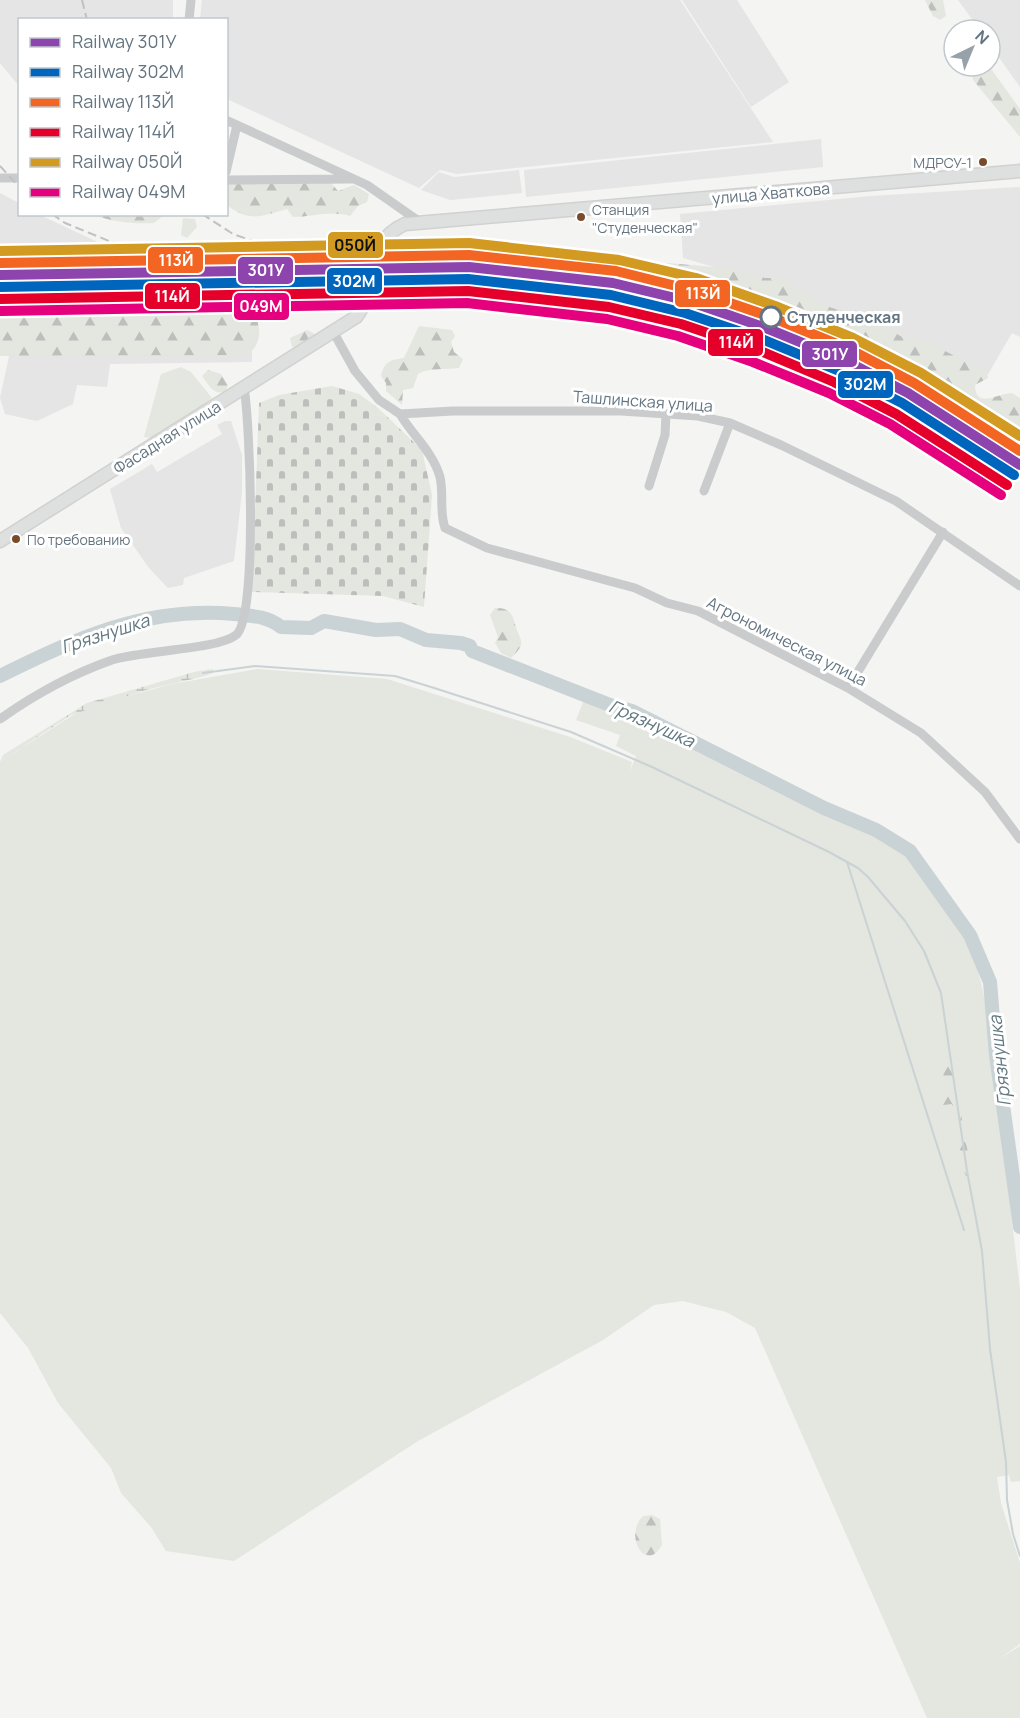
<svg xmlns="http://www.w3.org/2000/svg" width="1020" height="1718" font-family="Manrope,sans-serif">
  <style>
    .built { fill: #e4e5e4 }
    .green { fill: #e4e6e0 }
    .forest { fill: url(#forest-firs) }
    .wetland { fill: url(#wetland-marsh) }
    .cemetery { fill: url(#cemetery-stones) }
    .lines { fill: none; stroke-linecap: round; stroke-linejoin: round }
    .stream { stroke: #c9d2d4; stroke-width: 2 }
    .river { stroke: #c9d2d4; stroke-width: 14 }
    .major-casing { stroke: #d1d1d1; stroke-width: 15 }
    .minor { stroke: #cacbcc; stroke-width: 9 }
    .major { stroke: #dedfdf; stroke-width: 12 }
    .rail { stroke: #c0c1c2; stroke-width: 2; stroke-dasharray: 9 4.5; stroke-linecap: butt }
    .rail-1-casing { stroke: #fff; stroke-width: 15 }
    .rail-2-casing { stroke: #fff; stroke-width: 15 }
    .rail-3-casing { stroke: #fff; stroke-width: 15 }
    .rail-4-casing { stroke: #fff; stroke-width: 15 }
    .rail-5-casing { stroke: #fff; stroke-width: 15 }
    .rail-6-casing { stroke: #fff; stroke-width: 15 }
    .rail-1 { stroke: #8e44ad; stroke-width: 10 }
    .rail-2 { stroke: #0065bd; stroke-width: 10 }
    .rail-3 { stroke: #f26522; stroke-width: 10 }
    .rail-4 { stroke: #e4002b; stroke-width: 10 }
    .rail-5 { stroke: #d29a20; stroke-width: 10 }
    .rail-6 { stroke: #e5007d; stroke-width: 10 }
    .bus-dot { fill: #7a4b2a; stroke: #fff; stroke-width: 2 }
    .stop-dot { fill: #fff; stroke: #647581; stroke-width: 3 }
    .labels { text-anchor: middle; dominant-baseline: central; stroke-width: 6; stroke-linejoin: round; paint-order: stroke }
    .bus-label { font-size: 14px; fill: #647581; stroke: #fff; text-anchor: start }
    .street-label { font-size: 16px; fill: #647581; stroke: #fff }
    .stop-label { font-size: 16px; font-weight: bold; fill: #647581; stroke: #fff; text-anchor: start }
    .water-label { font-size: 18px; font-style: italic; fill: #60777f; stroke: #fff }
    .line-badge { stroke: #fff; stroke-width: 2 }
    .badge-label { font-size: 16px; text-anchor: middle; font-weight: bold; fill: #fff }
    .pale-badge-label { font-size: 16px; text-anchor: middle; font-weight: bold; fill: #111 }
  </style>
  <defs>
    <pattern id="forest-firs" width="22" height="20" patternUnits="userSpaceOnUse" patternTransform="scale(1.5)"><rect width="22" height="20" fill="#e4e6e0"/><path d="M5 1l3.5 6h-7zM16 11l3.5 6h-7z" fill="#bcbfbb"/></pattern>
    <pattern id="wetland-marsh" width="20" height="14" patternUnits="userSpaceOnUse" patternTransform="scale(1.5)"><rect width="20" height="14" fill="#e4e6e0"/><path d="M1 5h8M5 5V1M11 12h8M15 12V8" fill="none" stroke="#bcbfbb"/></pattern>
    <pattern id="cemetery-stones" width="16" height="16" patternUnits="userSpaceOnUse" patternTransform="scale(1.5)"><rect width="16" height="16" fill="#e4e6e0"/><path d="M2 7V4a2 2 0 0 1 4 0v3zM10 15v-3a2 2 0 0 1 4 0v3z" fill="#bcbfbb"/></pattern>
  </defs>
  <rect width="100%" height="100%" fill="#f4f4f2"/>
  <!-- built -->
  <path class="built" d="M 0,0 L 173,0 L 173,19 L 20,20 L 19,86 L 0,63 Z
    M 202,0 L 680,0 L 773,142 L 457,174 L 440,170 L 419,188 L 227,99 L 226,20 L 200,19 Z
    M 682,0 L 737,0 L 789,82 L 751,107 Z
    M 958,0 L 1020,0 L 1020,87 L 990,45 L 990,30 L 980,30 Z
    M 821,139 L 823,167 L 526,197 L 524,170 Z
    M 519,170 L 522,193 L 450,200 L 421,190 L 439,172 L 454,177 Z
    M 1020,187 L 1020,337 L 1012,333 L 987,376 L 749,277 L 683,258 L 680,214 L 871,196 Z
    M 0,193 L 19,203 L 20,214 L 40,215 L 119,252 L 117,262 L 0,264 Z
    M 252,345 L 252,362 L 110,364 L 107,387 L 77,385 L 73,404 L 37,421 L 5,414 L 0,398 L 11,347 Z
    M 225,421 L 231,421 L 242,455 L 242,492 L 234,561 L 184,578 L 183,585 L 168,588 L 149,568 L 121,528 L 110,489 L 152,464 L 157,472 L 222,434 L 217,425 Z"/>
  <!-- green -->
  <path class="green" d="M 183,218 L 195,219 L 197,227 L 187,238 L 181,235 Z
    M 181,367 L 191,372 L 212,398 L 197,411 L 151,438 L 144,437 L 161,374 Z
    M 258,669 L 387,679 L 570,737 L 632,762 L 630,771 L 636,756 L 616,746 L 620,735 L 576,720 L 585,697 L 729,761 L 897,848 L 908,857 L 968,941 L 976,960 L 988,1015 L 1020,1290 L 1020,1481 L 1011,1482 L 1009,1475 L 997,1477 L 1001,1503 L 1020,1563 L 1020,1644 L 999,1659 L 1020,1646 L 1020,1718 L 927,1718 L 755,1328 L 726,1312 L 683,1301 L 654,1305 L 603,1340 L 418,1441 L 234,1561 L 166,1551 L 151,1527 L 121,1493 L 111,1468 L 58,1403 L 28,1348 L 0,1313 L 0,762 L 84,708 L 172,684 Z"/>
  <!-- forest -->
  <path class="forest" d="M 925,0 L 943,0 L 946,16 L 940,20 L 933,16 Z
    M 971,66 L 989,66 L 1020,109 L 1020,137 L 973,80 Z
    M 227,183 L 331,183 L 338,191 L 354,185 L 369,194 L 367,202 L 358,206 L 350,216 C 330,210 313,217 293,217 L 287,209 C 261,216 250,223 227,205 Z
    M 93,215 L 164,215 L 154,223 C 133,224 114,222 93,215 Z
    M 668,263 L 737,269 L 765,278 L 779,278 L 826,306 L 873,321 L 904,338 C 921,334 955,358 971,364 C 980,368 973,362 981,366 C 986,369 987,373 988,378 L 975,385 C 975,410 999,393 1012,393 L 1020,398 L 1020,440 L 915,373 L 844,335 L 728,291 L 648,268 L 651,265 Z
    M 233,301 C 261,305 269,344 245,355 L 0,356 L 0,305 Z
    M 419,326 L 452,330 L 455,336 L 451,342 L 454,352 L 463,359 L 459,368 C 445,370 430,367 418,374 L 413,388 L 403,390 L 402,405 L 386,391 L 386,383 L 381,376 C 384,361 391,360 404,358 Z
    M 307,330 L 317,335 L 301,346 L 292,347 L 290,338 Z
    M 208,370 L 221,374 L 228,385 L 226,391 C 214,397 208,384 202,376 Z
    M 495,608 C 508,608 512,612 515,624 C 520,642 528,642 511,658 L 501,653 L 495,643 L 498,637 L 490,615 Z
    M 948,1062 L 955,1064 L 959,1089 L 964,1099 L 961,1101 L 962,1125 L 972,1171 L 970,1176 L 966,1176 L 964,1171 L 952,1104 L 926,1107 L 924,1103 L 946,1097 L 948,1093 L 944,1087 L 943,1067 Z
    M 652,1515 L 660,1519 L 662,1545 C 646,1574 623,1536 643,1516 Z"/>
  <!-- wetland -->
  <path class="wetland" d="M 213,669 L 213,673 L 205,676 L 146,690 L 71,715 L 0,762 L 3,755 L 87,703 L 194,672 Z"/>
  <!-- cemetery -->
  <path class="cemetery" d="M 332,386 L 359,394 L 378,408 L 422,450 L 432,495 L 424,607 L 383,596 L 252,592 L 259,403 L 279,395 Z"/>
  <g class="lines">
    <!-- stream -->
    <path class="stream" d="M 203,673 L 255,666 L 395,676 L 431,687 L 571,732 L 652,767 L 829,852 L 858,868 L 868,877 L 905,921 L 924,951 L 941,993 L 967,1171 L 982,1251 L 990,1349 L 1006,1462 L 1007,1500 L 1013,1534 L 1020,1556
      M 847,862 L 964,1230"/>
    <!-- river -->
    <path class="river" d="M 0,676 C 77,638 146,606 234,614 C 252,616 267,616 281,627 L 311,628 L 324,621 L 376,630 L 400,629 L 426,640 L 461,643 L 470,646 L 472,651 L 610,705 L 632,711 L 824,808 L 876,830 L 910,851 L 970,935 L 990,982 L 996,1055 L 1020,1227"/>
    <defs>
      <path id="major" d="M 0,541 L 356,317 C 382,284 362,243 405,224 L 1020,171"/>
    </defs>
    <!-- major casing -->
    <use href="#major" class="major-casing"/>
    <!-- minor -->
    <path class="minor" d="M 189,20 L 191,0
      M 226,120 L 367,185 L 420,222
      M 226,172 L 237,125
      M 0,178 L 20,178
      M 226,180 L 352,179
      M 334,333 L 355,371 L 379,400 L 400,414 L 453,411 L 621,411 L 698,416 L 730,423 L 781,445 L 896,501 L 1020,586
      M 400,414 C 413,436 433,452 440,477 C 444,494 439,511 445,528 L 487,548 L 635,588 L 667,603 L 698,611 L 848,688 L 921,733 L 985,792 L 1020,839
      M 649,486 L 665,435 L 666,414
      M 704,491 L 730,423
      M 848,688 L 943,532
      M 0,719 C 34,695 72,674 112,660 C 142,650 217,650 236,635 C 258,618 250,421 244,388"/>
    <!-- major -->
    <use href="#major" class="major"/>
    <!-- rail -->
    <path class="rail" d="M 82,0 L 87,20
      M 0,166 L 20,188
      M 52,214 L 65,223 L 141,254
      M 202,214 L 233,234 L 285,252
      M 94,252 L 124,258 L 209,264 L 321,254
      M 312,257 L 350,261"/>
    <defs>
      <path id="rail-1" d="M 0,275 L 469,267 L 613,283 L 688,301 L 766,328 L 844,360 L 908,393 L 1020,465"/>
      <path id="rail-2" d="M 0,287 L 468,279 L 611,295 L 685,313 L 762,339 L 839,371 L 902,403 L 1014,475"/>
      <path id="rail-3" d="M 0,263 L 469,255 L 616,271 L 692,290 L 771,317 L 849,349 L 914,383 L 1020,451"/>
      <path id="rail-4" d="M 0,299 L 468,291 L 609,307 L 681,324 L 758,350 L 834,382 L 896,414 L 1007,485"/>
      <path id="rail-5" d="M 0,251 L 469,243 L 619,260 L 696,278 L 775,306 L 853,338 L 921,373 L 1020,436"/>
      <path id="rail-6" d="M 1,311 L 467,303 L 607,319 L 678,336 L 753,362 L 829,393 L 890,424 L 1001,495"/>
    </defs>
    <!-- rail-1 casing -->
    <use href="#rail-1" class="rail-1-casing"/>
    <!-- rail-2 casing -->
    <use href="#rail-2" class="rail-2-casing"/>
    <!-- rail-3 casing -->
    <use href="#rail-3" class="rail-3-casing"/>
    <!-- rail-4 casing -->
    <use href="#rail-4" class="rail-4-casing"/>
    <!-- rail-5 casing -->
    <use href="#rail-5" class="rail-5-casing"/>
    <!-- rail-6 casing -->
    <use href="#rail-6" class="rail-6-casing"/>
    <!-- rail-1 -->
    <use href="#rail-1" class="rail-1"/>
    <!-- rail-2 -->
    <use href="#rail-2" class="rail-2"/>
    <!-- rail-3 -->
    <use href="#rail-3" class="rail-3"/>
    <!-- rail-4 -->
    <use href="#rail-4" class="rail-4"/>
    <!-- rail-5 -->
    <use href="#rail-5" class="rail-5"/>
    <!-- rail-6 -->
    <use href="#rail-6" class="rail-6"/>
  </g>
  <!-- markers -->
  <g class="bus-dot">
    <circle cx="983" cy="162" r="5"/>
    <circle cx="581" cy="217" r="5"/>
    <circle cx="16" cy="539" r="5"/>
  </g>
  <circle class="stop-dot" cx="771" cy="317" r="10"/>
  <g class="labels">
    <!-- bus labels -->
    <g class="bus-label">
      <text x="972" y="162" text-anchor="end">МДРСУ-1</text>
      <text x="592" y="209">Станция<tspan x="592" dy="18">"Студенческая"</tspan></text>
      <text x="27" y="539">По требованию</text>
    </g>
    <!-- street labels -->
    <g class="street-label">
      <text transform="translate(771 193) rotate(-5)">улица Хваткова</text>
      <text transform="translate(643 401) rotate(4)">Ташлинская улица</text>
      <text transform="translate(167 437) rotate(-32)">Фасадная улица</text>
      <text transform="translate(787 641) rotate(27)">Агрономическая улица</text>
    </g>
    <!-- stop labels -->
    <g class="stop-label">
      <text x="787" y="317">Студенческая</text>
    </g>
    <!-- water labels -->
    <g class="water-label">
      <text transform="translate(105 633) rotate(-18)">Грязнушка</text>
      <text transform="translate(652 723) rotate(24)">Грязнушка</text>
      <text transform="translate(999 1061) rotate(-96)">Грязнушка</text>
    </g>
  </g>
  <g class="line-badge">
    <rect x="327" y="231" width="57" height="28" rx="6" fill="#d29a20"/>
    <rect x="147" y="246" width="57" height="28" rx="6" fill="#f26522"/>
    <rect x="237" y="256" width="57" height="29" rx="6" fill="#8e44ad"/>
    <rect x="326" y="267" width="57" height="28" rx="6" fill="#0065bd"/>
    <rect x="674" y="279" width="57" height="29" rx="6" fill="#f26522"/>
    <rect x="144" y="282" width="57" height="28" rx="6" fill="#e4002b"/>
    <rect x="233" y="292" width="57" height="29" rx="6" fill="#e5007d"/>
    <rect x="707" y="328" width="57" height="29" rx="6" fill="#e4002b"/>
    <rect x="801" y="340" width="57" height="28" rx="6" fill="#8e44ad"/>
    <rect x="837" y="370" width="57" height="29" rx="6" fill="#0065bd"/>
  </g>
  <g class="badge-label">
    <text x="176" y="266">113Й</text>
    <text x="266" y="276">301У</text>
    <text x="354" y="287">302М</text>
    <text x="703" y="299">113Й</text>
    <text x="172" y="302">114Й</text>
    <text x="261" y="312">049М</text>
    <text x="736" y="348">114Й</text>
    <text x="830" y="360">301У</text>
    <text x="865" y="390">302М</text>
  </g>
  <g class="pale-badge-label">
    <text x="355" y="251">050Й</text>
  </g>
  <!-- legend -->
  <rect x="18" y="18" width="210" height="198" fill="#ffffff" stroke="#c1c8cd" stroke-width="1.5"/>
  <rect x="30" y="38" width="30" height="9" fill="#8e44ad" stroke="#c1c8cd" stroke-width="1.5"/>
  <text x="72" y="48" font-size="18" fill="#647581">Railway 301У</text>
  <rect x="30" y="68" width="30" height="9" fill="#0065bd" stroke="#c1c8cd" stroke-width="1.5"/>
  <text x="72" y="78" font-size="18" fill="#647581">Railway 302М</text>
  <rect x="30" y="98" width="30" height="9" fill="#f26522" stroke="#c1c8cd" stroke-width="1.5"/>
  <text x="72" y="108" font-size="18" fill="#647581">Railway 113Й</text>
  <rect x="30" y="128" width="30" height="9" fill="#e4002b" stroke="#c1c8cd" stroke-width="1.5"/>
  <text x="72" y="138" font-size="18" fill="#647581">Railway 114Й</text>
  <rect x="30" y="158" width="30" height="9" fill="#d29a20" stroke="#c1c8cd" stroke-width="1.5"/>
  <text x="72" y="168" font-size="18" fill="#647581">Railway 050Й</text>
  <rect x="30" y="188" width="30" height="9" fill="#e5007d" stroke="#c1c8cd" stroke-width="1.5"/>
  <text x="72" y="198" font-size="18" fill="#647581">Railway 049М</text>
  <!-- north arrow -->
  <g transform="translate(972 48) rotate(43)"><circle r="28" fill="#ffffff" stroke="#c1c8cd" stroke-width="1.5"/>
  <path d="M0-4.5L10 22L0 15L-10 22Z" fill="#96a1a9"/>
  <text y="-9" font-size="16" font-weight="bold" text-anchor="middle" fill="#647581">N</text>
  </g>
</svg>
